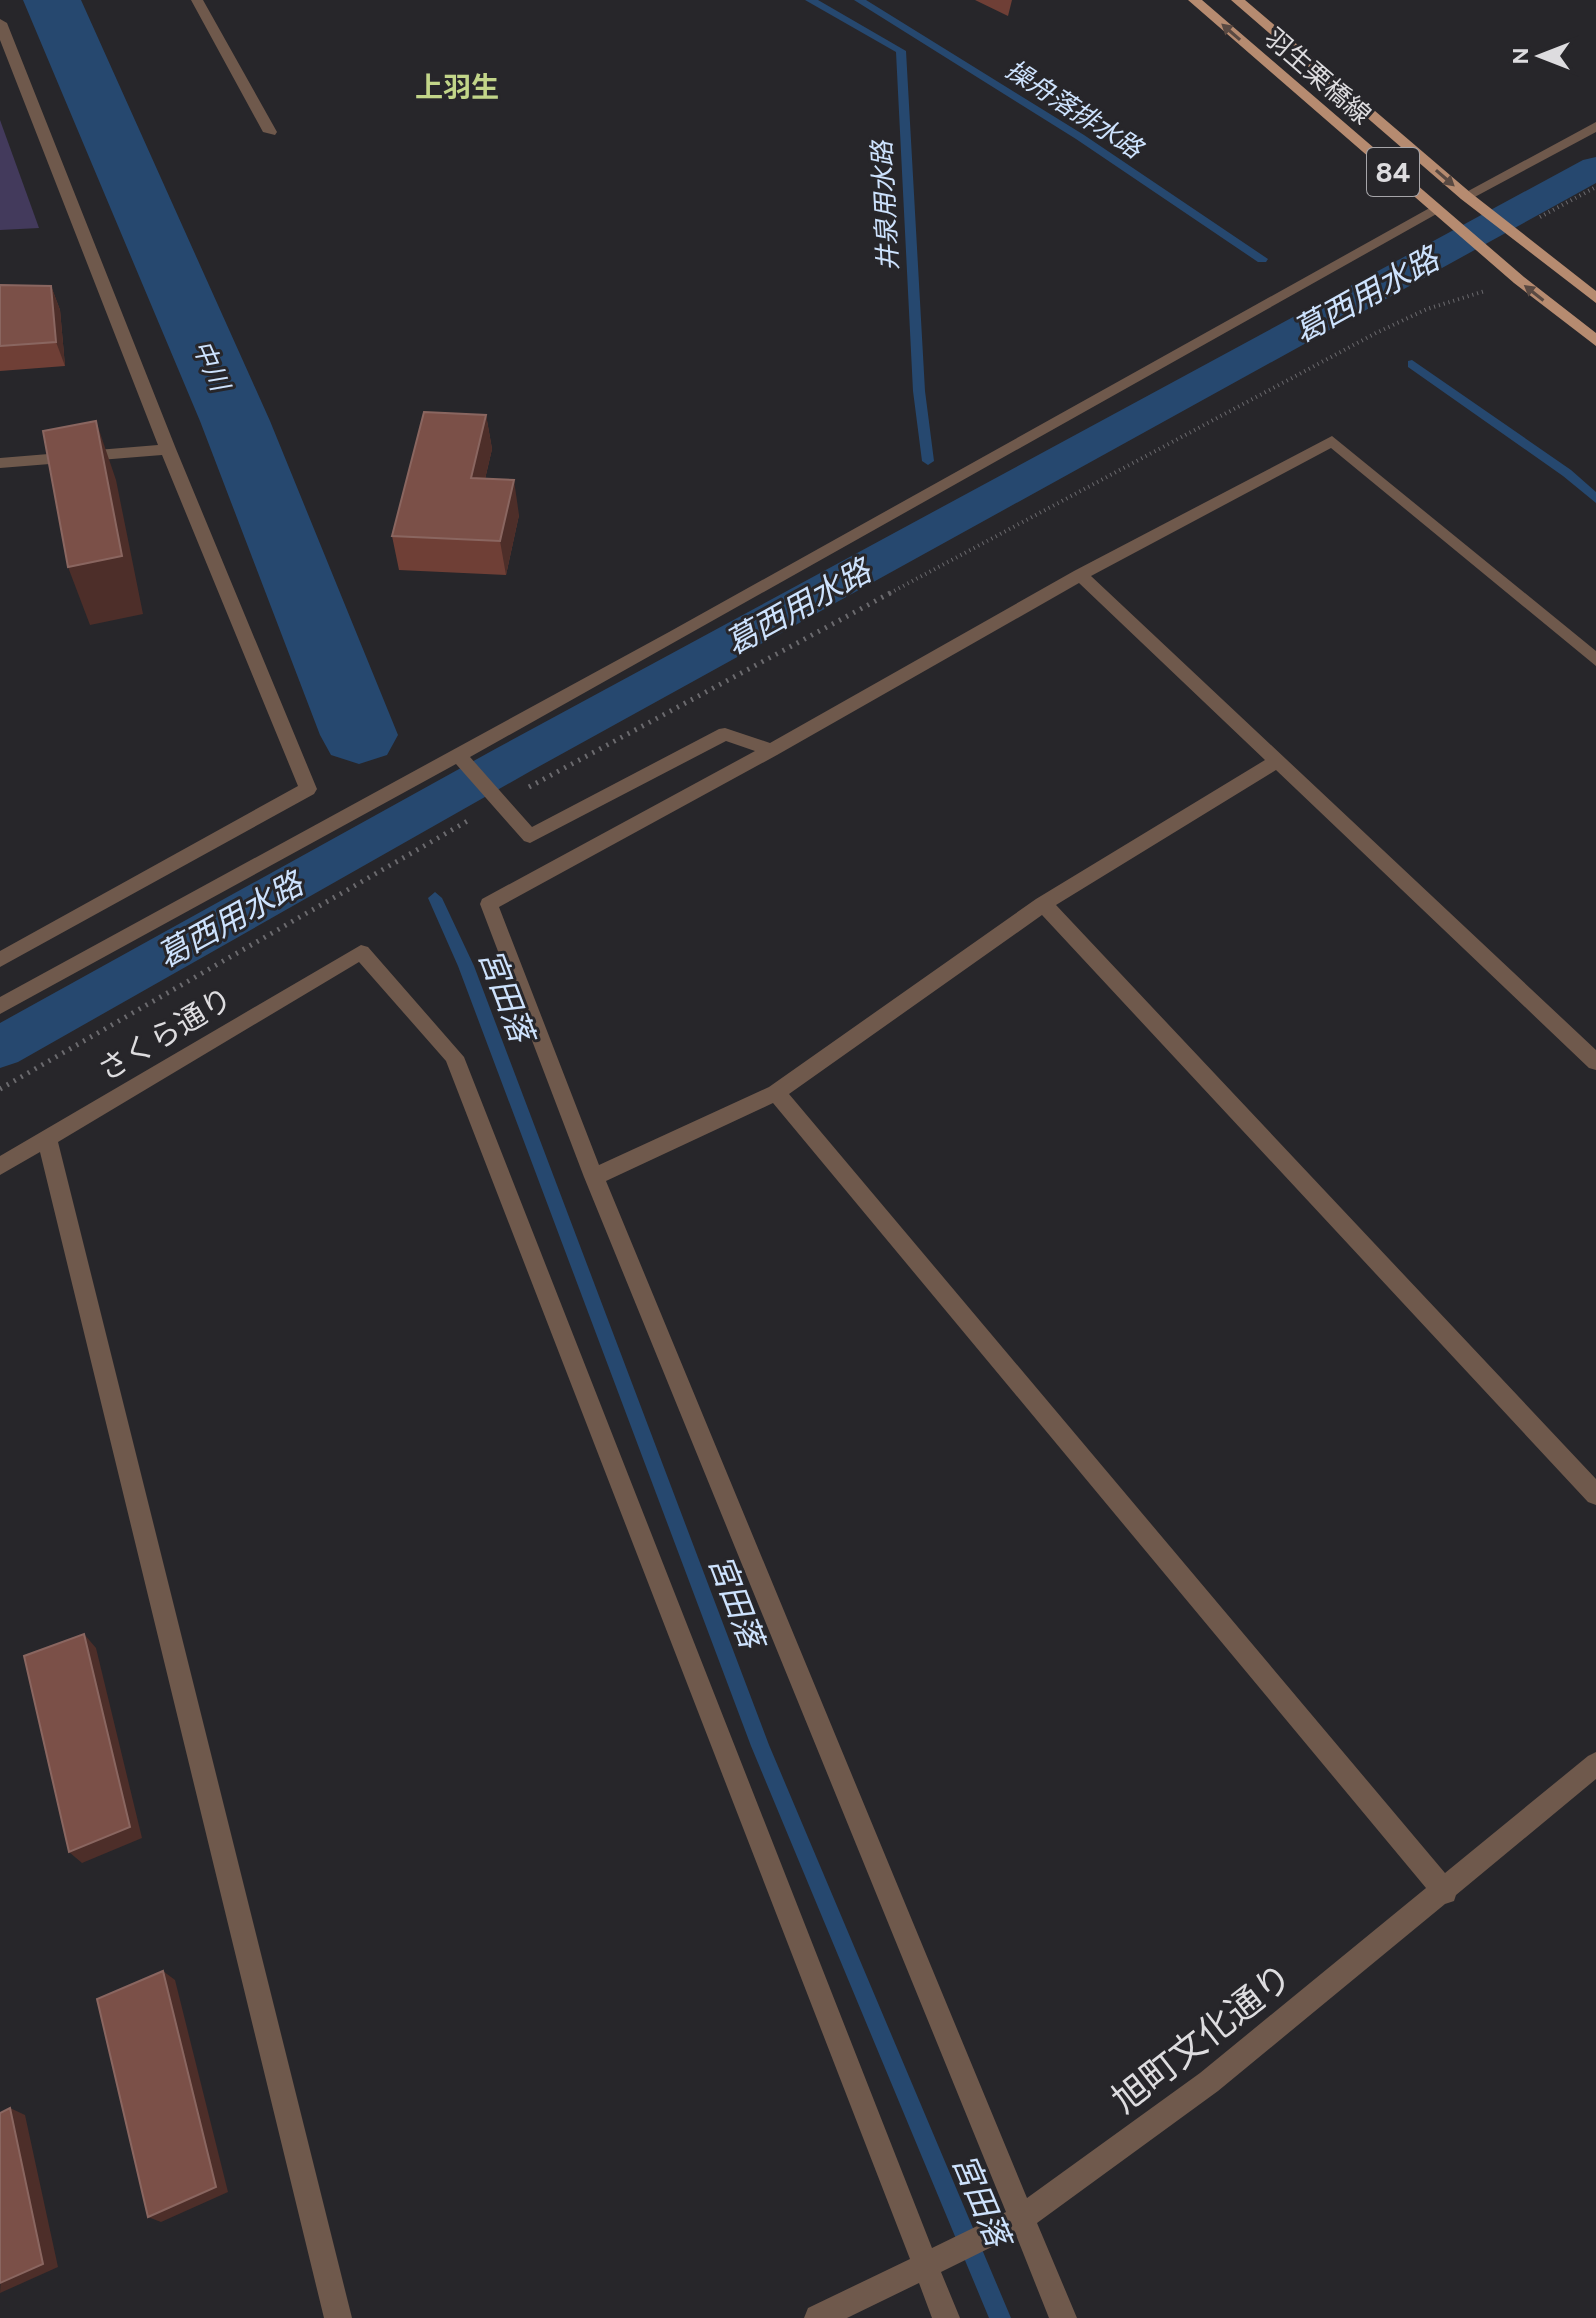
<svg xmlns="http://www.w3.org/2000/svg" width="1596" height="2318" font-family="Figtree,'Noto Sans JP',sans-serif">
  <style>
    .green { fill: #433a5c }
    .lines { fill: none; stroke-linecap: round; stroke-linejoin: round }
    .stream { fill: #26486f; fill-rule: evenodd }
    .canal { fill: #26486f; fill-rule: evenodd }
    .river { fill: #26486f; fill-rule: evenodd }
    .path-far1 { stroke: #6b6a6e; stroke-width: 4; stroke-dasharray: 1 4; stroke-linecap: butt }
    .path { stroke: #6b6a6e; stroke-width: 5; stroke-dasharray: 2 6; stroke-linecap: butt }
    .street { fill: #6f594c; fill-rule: evenodd }
    .primary { fill: #b68b70; fill-rule: evenodd }
    .wall { fill: #6f3f36 }
    .shaded-wall { fill: #4d2e29 }
    .building { fill: #7b5048; stroke: #8a6660; stroke-width: 2 }
    .oneway { fill: #594942 }
    .labels { text-anchor: middle; dominant-baseline: central; stroke-width: 6; stroke-linejoin: round; paint-order: stroke }
    .far-street-label { font-size: 26px; fill: #dddcdf; stroke: #27262a }
    .far-water-label { font-size: 26px; font-style: italic; fill: #cde2fd; stroke: #27262a }
    .far-quarter-label { font-size: 28px; font-weight: bold; fill: #c2d589; stroke: #27262a }
    .shield { fill: #27262a; stroke: #a6a5a9; stroke-width: 2 }
    .shield-label { font-size: 28px; font-weight: bold; fill: #dddcdf }
    .street-label { font-size: 30px; fill: #dddcdf; stroke: #27262a }
    .water-label { font-size: 32px; font-style: italic; fill: #cde2fd; stroke: #27262a }
    .near-street-label { font-size: 36px; fill: #dddcdf; stroke: #27262a }
  </style>
  <rect width="100%" height="100%" fill="#27262a"/>
  <!-- green -->
  <path class="green" d="M 0,120 L 39,228 L 0,230 Z"/>
  <g class="lines">
    <!-- stream -->
    <path class="stream" d="M 805,0 L 818,0 L 906,51 L 925,391 L 934,461 L 928,465 L 922,461 L 913,391 L 896,52 Z
      M 854,0 L 866,0 L 1084,135 L 1268,259 L 1266,262 L 1258,262 L 1076,139 Z
      M 1412,360 L 1571,470 L 1596,492 L 1596,503 L 1563,476 L 1408,367 L 1408,361 Z
      M 435,892 L 442,898 L 474,966 L 769,1745 L 1011,2318 L 989,2318 L 751,1746 L 458,966 L 428,898 Z"/>
    <!-- canal -->
    <path class="canal" d="M 1596,157 L 1596,183 L 529,772 L 18,1062 L 0,1068 L 0,1023 L 497,748 L 1583,160 Z"/>
    <!-- river -->
    <path class="river" d="M 23,0 L 81,0 L 270,421 L 398,735 L 387,755 L 359,764 L 331,755 L 320,735 L 200,421 Z"/>
    <!-- path-far1 -->
    <path class="path-far1" d="M 1540,217 L 1596,187
      M 890,593 L 1376,333 L 1427,309 L 1485,291"/>
    <!-- path -->
    <path class="path" d="M 529,787 L 894,591
      M 0,1089 L 471,819"/>
    <!-- street -->
    <path class="street" d="M 191,0 L 203,0 L 277,132 L 275,135 L 263,132 Z
      M 0,19 L 7,23 L 176,449 L 317,789 L 314,794 L 0,967 L 0,951 L 298,786 L 162,455 L 0,468 L 0,458 L 158,445 L 0,40 Z
      M 1596,122 L 1596,132 L 1471,199 L 1459,196 Z
      M 1435,205 L 1442,209 L 1440,212 L 470,757 L 532,827 L 719,729 L 725,728 L 770,743 L 1074,571 L 1332,436 L 1596,651 L 1596,666 L 1331,448 L 1091,576 L 1596,1050 L 1596,1070 L 1589,1068 L 1276,770 L 1056,905 L 1596,1479 L 1596,1505 L 1588,1502 L 1042,915 L 789,1094 L 1445,1873 L 1588,1756 L 1596,1752 L 1596,1779 L 1456,1895 L 1454,1901 L 1445,1904 L 1218,2091 L 1037,2223 L 1077,2318 L 1049,2318 L 1016,2235 L 941,2272 L 960,2318 L 932,2318 L 919,2283 L 847,2318 L 804,2318 L 808,2308 L 910,2259 L 446,1061 L 359,962 L 58,1142 L 352,2318 L 324,2318 L 40,1152 L 0,1175 L 0,1156 L 361,945 L 368,947 L 464,1057 L 932,2248 L 1006,2212 L 584,1177 L 480,904 L 482,899 L 755,751 L 726,741 L 530,843 L 524,841 L 456,764 L 0,1014 L 0,997 L 669,632 ZM 1079,583 L 1265,760 L 1036,899 L 769,1087 L 599,1165 L 499,907 L 777,755 ZM 773,1103 L 1426,1888 L 1200,2073 L 1027,2198 L 606,1181 Z"/>
    <!-- primary -->
    <path class="primary" d="M 1188,0 L 1202,0 L 1524,277 L 1596,333 L 1596,346 L 1514,283 Z
      M 1231,0 L 1245,0 L 1471,193 L 1596,291 L 1596,303 L 1461,199 Z"/>
  </g>
  <!-- wall -->
  <path class="wall" d="M 975,0 L 1012,0 L 1008,16 Z
    M 0,285 L 51,286 L 60,310 L 65,366 L 0,371 Z
    M 486,415 L 492,449 L 485,479 L 519,515 L 506,575 L 399,570 L 392,536 Z"/>
  <!-- shaded-wall -->
  <path class="shaded-wall" d="M 51,286 L 60,310 L 65,366 L 56,342 Z
    M 486,415 L 492,449 L 477,513 L 471,478 Z
    M 96,421 L 116,480 L 143,614 L 90,625 L 68,567 Z
    M 514,480 L 519,515 L 506,575 L 500,541 Z
    M 84,1634 L 96,1648 L 142,1838 L 82,1863 L 69,1852 Z
    M 163,1971 L 175,1980 L 228,2192 L 161,2222 L 148,2217 Z
    M 10,2108 L 25,2115 L 58,2267 L 0,2293 Z"/>
  <!-- building -->
  <path class="building" d="M 0,285 L 51,286 L 56,342 L 0,346 Z
    M 424,412 L 486,415 L 471,478 L 514,480 L 500,541 L 392,536 Z
    M 96,421 L 122,556 L 68,567 L 43,431 Z
    M 84,1634 L 130,1827 L 69,1852 L 24,1656 Z
    M 163,1971 L 216,2187 L 148,2217 L 97,1999 Z
    M 10,2108 L 43,2264 L 0,2283 L 0,2113 Z"/>
  <!-- one-way arrows -->
  <defs><path id="oneway-solid" d="M-6-.8H1V-3.2L6.5 0L1 3.2V.8H-6Z" transform="scale(2)"/></defs>
  <g class="oneway">
    <use href="#oneway-solid" transform="translate(1231 32) rotate(-139)"/>
    <use href="#oneway-solid" transform="translate(1445 178) rotate(41)"/>
    <use href="#oneway-solid" transform="translate(1534 293) rotate(-142)"/>
  </g>
  <g class="labels">
    <!-- far-street labels -->
    <g class="far-street-label">
      <text transform="translate(1318 76) rotate(41)">羽生栗橋線</text>
    </g>
    <!-- far-water labels -->
    <g class="far-water-label">
      <text transform="translate(1074 109) rotate(33)">操舟落排水路</text>
      <text transform="translate(885 206) rotate(-93)">井泉用水路</text>
      <text transform="translate(211 365) rotate(66)">中川</text>
    </g>
    <!-- far-quarter labels -->
    <g class="far-quarter-label">
      <text x="457" y="87">上羽生</text>
    </g>
    <!-- shield labels -->
    <rect class="shield" x="1367" y="148" width="52" height="48" rx="6"/>
    <g class="shield-label">
      <text x="1393" y="172">84</text>
    </g>
    <!-- street labels -->
    <g class="street-label">
      <text transform="translate(165 1034) rotate(-31)">さくら通り</text>
    </g>
    <!-- water labels -->
    <g class="water-label">
      <text transform="translate(1366 295) rotate(-29)">葛西用水路</text>
      <text transform="translate(798 607) rotate(-29)">葛西用水路</text>
      <text transform="translate(230 920) rotate(-29)">葛西用水路</text>
      <text transform="translate(506 995) rotate(69)">宮田落</text>
      <text transform="translate(736 1601) rotate(69)">宮田落</text>
      <text transform="translate(981 2200) rotate(67)">宮田落</text>
    </g>
    <!-- near-street labels -->
    <g class="near-street-label">
      <text transform="translate(1202 2038) rotate(-38)">旭町文化通り</text>
    </g>
  </g>
  <!-- north arrow -->
  <g transform="translate(1540 56) rotate(270)" stroke="#27262a" stroke-width="6" paint-order="stroke">
  <path d="M0-6L14 30L0 20L-14 30Z" fill="#dddcdf"/>
  <text y="-12" font-size="22" font-weight="bold" text-anchor="middle" fill="#dddcdf">N</text>
  </g>
</svg>
